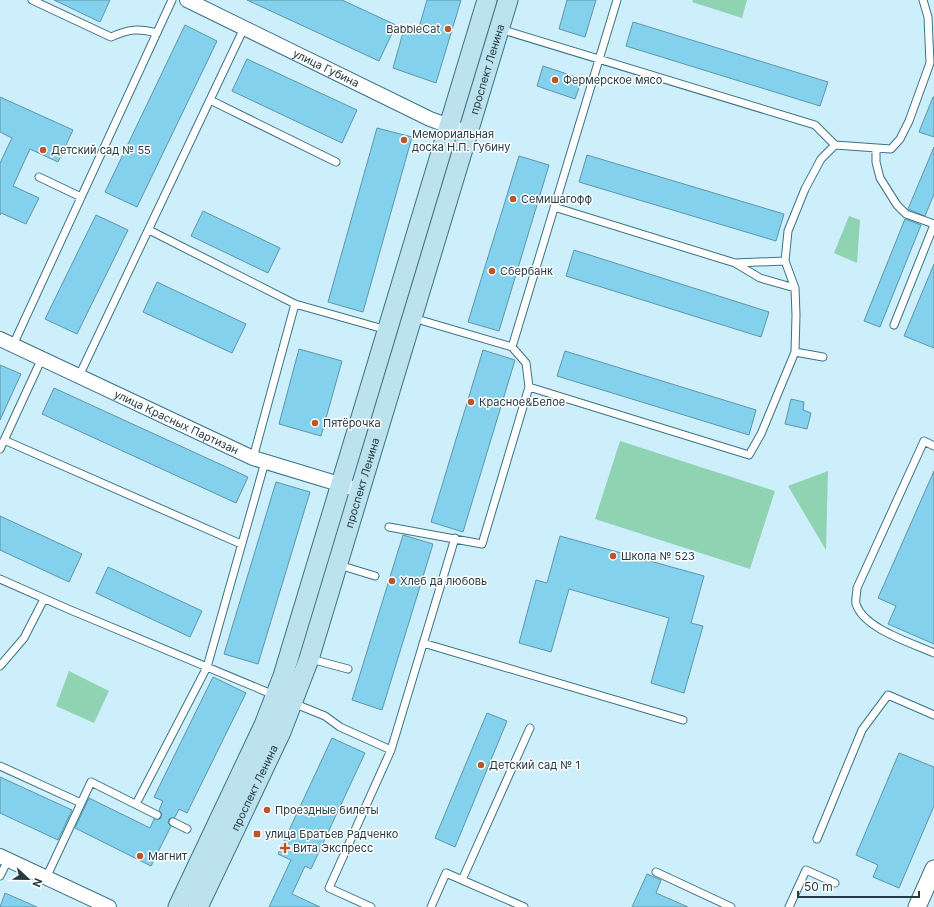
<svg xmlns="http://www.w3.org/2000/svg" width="934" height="907" font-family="Inter,sans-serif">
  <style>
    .green { fill: #8fd3b2 }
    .building { fill: #83d1ec; stroke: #5d96a9 }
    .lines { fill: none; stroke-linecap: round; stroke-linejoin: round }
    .service-casing { stroke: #3b7386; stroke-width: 9 }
    .minor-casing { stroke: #3b7386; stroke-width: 16 }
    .tertiary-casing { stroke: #3b7386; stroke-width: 19 }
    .secondary-casing { stroke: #3b7386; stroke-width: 21 }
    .service { stroke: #fff; stroke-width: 7 }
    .minor { stroke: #fff; stroke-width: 14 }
    .tertiary { stroke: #fff; stroke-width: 17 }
    .secondary { stroke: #bce2ed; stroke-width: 19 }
    .poi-dot { fill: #bc5629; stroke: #fff; stroke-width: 1.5 }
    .labels { text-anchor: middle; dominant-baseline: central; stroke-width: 3; stroke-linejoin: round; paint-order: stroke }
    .poi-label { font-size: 11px; fill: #243b44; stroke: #fff; text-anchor: start }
    .street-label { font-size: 11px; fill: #243b44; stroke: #fff }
  </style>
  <rect width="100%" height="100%" fill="#cdeffc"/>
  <!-- green -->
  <path class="green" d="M 693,0 L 747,0 L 742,18 L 692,2 Z
    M 849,216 L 860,220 L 857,263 L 834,253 Z
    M 620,441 L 775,491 L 750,569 L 595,519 Z
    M 828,471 L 826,550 L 788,486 Z
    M 69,671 L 109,691 L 94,723 L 56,706 Z"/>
  <!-- building -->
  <path class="building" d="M 54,0 L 110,0 L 100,22 Z
    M 247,0 L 342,0 L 396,25 L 379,61 Z
    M 427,0 L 461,0 L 436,83 L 393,68 L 404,29 L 417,34 Z
    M 567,0 L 596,0 L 585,37 L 559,29 Z
    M 633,22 L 828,82 L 820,106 L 626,46 Z
    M 185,25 L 217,41 L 137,207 L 105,192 Z
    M 247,59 L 357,110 L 342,143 L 232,91 Z
    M 543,66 L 582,79 L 575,99 L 537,86 Z
    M 0,97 L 73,130 L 58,162 L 30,149 L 13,186 L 39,198 L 26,224 L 1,213 L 0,215 L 0,163 L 12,138 L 0,132 Z
    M 933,97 L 934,97 L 934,137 L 919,132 Z
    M 377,128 L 412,137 L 363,312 L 328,302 Z
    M 934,147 L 934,194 L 925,216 L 908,209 Z
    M 587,155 L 784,214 L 776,241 L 579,182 Z
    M 519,156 L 549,165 L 499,331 L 468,322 Z
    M 203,211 L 280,248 L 268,273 L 191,236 Z
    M 96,215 L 128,230 L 77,334 L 45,319 Z
    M 905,219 L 921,225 L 880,327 L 864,321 Z
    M 574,250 L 769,312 L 761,337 L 566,276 Z
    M 934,264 L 934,348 L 904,336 Z
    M 157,282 L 246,324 L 232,353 L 143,312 Z
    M 299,349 L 342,361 L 321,436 L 279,424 Z
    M 483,350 L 515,360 L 463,532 L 431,522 Z
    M 565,351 L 756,410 L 749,435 L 557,376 Z
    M 0,365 L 21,374 L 0,420 Z
    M 54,388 L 248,477 L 236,503 L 42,414 Z
    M 791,399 L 804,402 L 803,410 L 811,413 L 807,429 L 785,424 Z
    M 934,471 L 934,644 L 888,624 L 896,606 L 878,598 Z
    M 276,482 L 310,492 L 258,664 L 224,654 Z
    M 0,516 L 82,554 L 69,582 L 0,550 Z
    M 403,535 L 433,544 L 382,710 L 352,700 Z
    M 560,536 L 704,576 L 691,623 L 703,626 L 684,693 L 651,683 L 669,618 L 569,589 L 551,652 L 519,643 L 536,580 L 547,583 Z
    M 108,567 L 202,611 L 190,637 L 96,593 Z
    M 213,677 L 246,693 L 187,813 L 179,809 L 175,817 L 169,819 L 168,823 L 171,826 L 151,866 L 75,828 L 89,798 L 150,828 L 154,819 L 160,819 L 162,814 L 159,810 L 163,801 L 154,797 Z
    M 487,713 L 507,721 L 455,847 L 435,838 Z
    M 332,738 L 365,753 L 311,869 L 305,866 L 292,894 L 320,907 L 269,907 L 291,860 L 278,854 Z
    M 899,753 L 934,767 L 934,806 L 899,888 L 873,877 L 878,865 L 856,855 Z
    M 0,777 L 72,810 L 58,840 L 0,813 Z
    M 647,874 L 661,880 L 656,893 L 688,907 L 632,907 Z
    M 5,893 L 37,907 L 0,907 Z"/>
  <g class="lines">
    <defs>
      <path id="service" d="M 32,0 L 111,37 C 129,29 138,28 157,33
        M 500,29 L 815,125 L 835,145
        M 210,100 L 336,162
        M 876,149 L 876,162 L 880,178 L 897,205 L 906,214 L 934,224
        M 39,177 L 81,197
        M 554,207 L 735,263 L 785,261
        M 149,230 L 295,304 L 387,330
        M 735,263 L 760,278 L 795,288
        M 413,318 L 512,347 L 617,0
        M 894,325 L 934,225
        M 13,345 L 172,0
        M 795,352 L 823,357
        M 79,376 L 244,28
        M 529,387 L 749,455 L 761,434 L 795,352 L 796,315 L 795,288 L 785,261 L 788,231 L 805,189 L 821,159 L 835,145 L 891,149 L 900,139 L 909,121 L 930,63 L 928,17 L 923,0
        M 4,440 L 241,544
        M 934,446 L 924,441 L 857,588 C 857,593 855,599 856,604 C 864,629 912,643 934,653
        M 0,449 L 42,358
        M 253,458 L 295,304
        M 389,527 L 482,544 L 529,387 L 526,363 L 512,347
        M 339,565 L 375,576
        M 0,579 L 68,609 L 274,695
        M 423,643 L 683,720
        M 311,659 L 348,669
        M 0,666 L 24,638 L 44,599
        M 293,703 L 325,716 L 340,727 L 391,750
        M 0,766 L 81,803
        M 136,804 L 207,667 L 265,462
        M 173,822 L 187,829
        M 817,839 L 862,730 L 888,695 L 934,715
        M 656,872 L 731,907
        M 0,876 L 8,860
        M 46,878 L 91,782 L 157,815
        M 462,880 L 530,728
        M 371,907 L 329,888 L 391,750 L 455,538
        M 431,907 L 446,873 L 524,907
        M 789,907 L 806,870 L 835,883"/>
      <g id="minor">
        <path id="s1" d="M 187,0 L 430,119 L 468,133"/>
        <path id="s2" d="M 0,339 L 253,458 L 349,487"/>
        <path d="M 0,856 L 109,907"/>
      </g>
      <path id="tertiary" d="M 917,907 L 934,869"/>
      <g id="secondary">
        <path d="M 178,907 L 264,725 L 283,676 L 487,0"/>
        <path id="s3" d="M 198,907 L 281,732 L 309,659 L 508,0"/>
      </g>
    </defs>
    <!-- service casing -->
    <use href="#service" class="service-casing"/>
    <!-- minor casing -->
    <use href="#minor" class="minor-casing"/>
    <!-- tertiary casing -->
    <use href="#tertiary" class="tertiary-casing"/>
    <!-- secondary casing -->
    <use href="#secondary" class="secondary-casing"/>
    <!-- service -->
    <use href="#service" class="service"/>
    <!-- minor -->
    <use href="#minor" class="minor"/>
    <!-- tertiary -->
    <use href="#tertiary" class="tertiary"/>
    <!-- secondary -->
    <use href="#secondary" class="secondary"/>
  </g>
  <!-- markers -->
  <g class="poi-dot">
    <circle cx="448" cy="29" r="4"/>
    <circle cx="555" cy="80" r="4"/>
    <circle cx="404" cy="140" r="4"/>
    <circle cx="43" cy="150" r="4"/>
    <circle cx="513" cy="199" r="4"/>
    <circle cx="492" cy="271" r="4"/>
    <circle cx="471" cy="402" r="4"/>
    <circle cx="315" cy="423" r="4"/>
    <circle cx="613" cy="556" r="4"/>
    <circle cx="392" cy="581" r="4"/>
    <circle cx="481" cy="765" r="4"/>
    <circle cx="267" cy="810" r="4"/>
    <rect x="253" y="830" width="8" height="8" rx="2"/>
    <path d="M283 842h4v4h4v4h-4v4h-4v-4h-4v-4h4z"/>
    <circle cx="140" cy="856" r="4"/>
  </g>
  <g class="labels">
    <!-- poi labels -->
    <g class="poi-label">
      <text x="440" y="29" text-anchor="end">BabbleCat</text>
      <text x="563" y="80">Фермерское мясо</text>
      <text x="412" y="134">Мемориальная<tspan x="412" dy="13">доска Н.П. Губину</tspan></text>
      <text x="51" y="150">Детский сад № 55</text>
      <text x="521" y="199">Семишагофф</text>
      <text x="500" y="271">Сбербанк</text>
      <text x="479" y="402">Красное&amp;Белое</text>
      <text x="323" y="423">Пятёрочка</text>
      <text x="621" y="556">Школа № 523</text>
      <text x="400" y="581">Хлеб да любовь</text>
      <text x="489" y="765">Детский сад № 1</text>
      <text x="275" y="810">Проездные билеты</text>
      <text x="265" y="834">улица Братьев Радченко</text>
      <text x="293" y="848">Вита Экспресс</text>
      <text x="148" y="856">Магнит</text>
    </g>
    <!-- street labels -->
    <g class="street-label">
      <text stroke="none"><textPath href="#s1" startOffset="155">улица Губина</textPath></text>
      <text stroke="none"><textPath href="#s3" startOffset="888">проспект Ленина</textPath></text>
      <text stroke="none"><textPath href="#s2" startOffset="195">улица Красных Партизан</textPath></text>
      <text stroke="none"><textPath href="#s3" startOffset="456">проспект Ленина</textPath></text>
      <text stroke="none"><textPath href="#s3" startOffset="132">проспект Ленина</textPath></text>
    </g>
  </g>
  <!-- north arrow -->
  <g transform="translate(28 879) rotate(112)" stroke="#ffffff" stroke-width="3" paint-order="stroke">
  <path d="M0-3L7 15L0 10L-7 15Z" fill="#243b44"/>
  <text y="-6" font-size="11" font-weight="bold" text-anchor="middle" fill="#243b44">N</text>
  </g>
  <!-- scale -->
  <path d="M798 891v6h121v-6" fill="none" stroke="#243b44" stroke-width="2"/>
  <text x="804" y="891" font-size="12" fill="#243b44" stroke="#ffffff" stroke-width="3" paint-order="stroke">50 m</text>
</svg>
